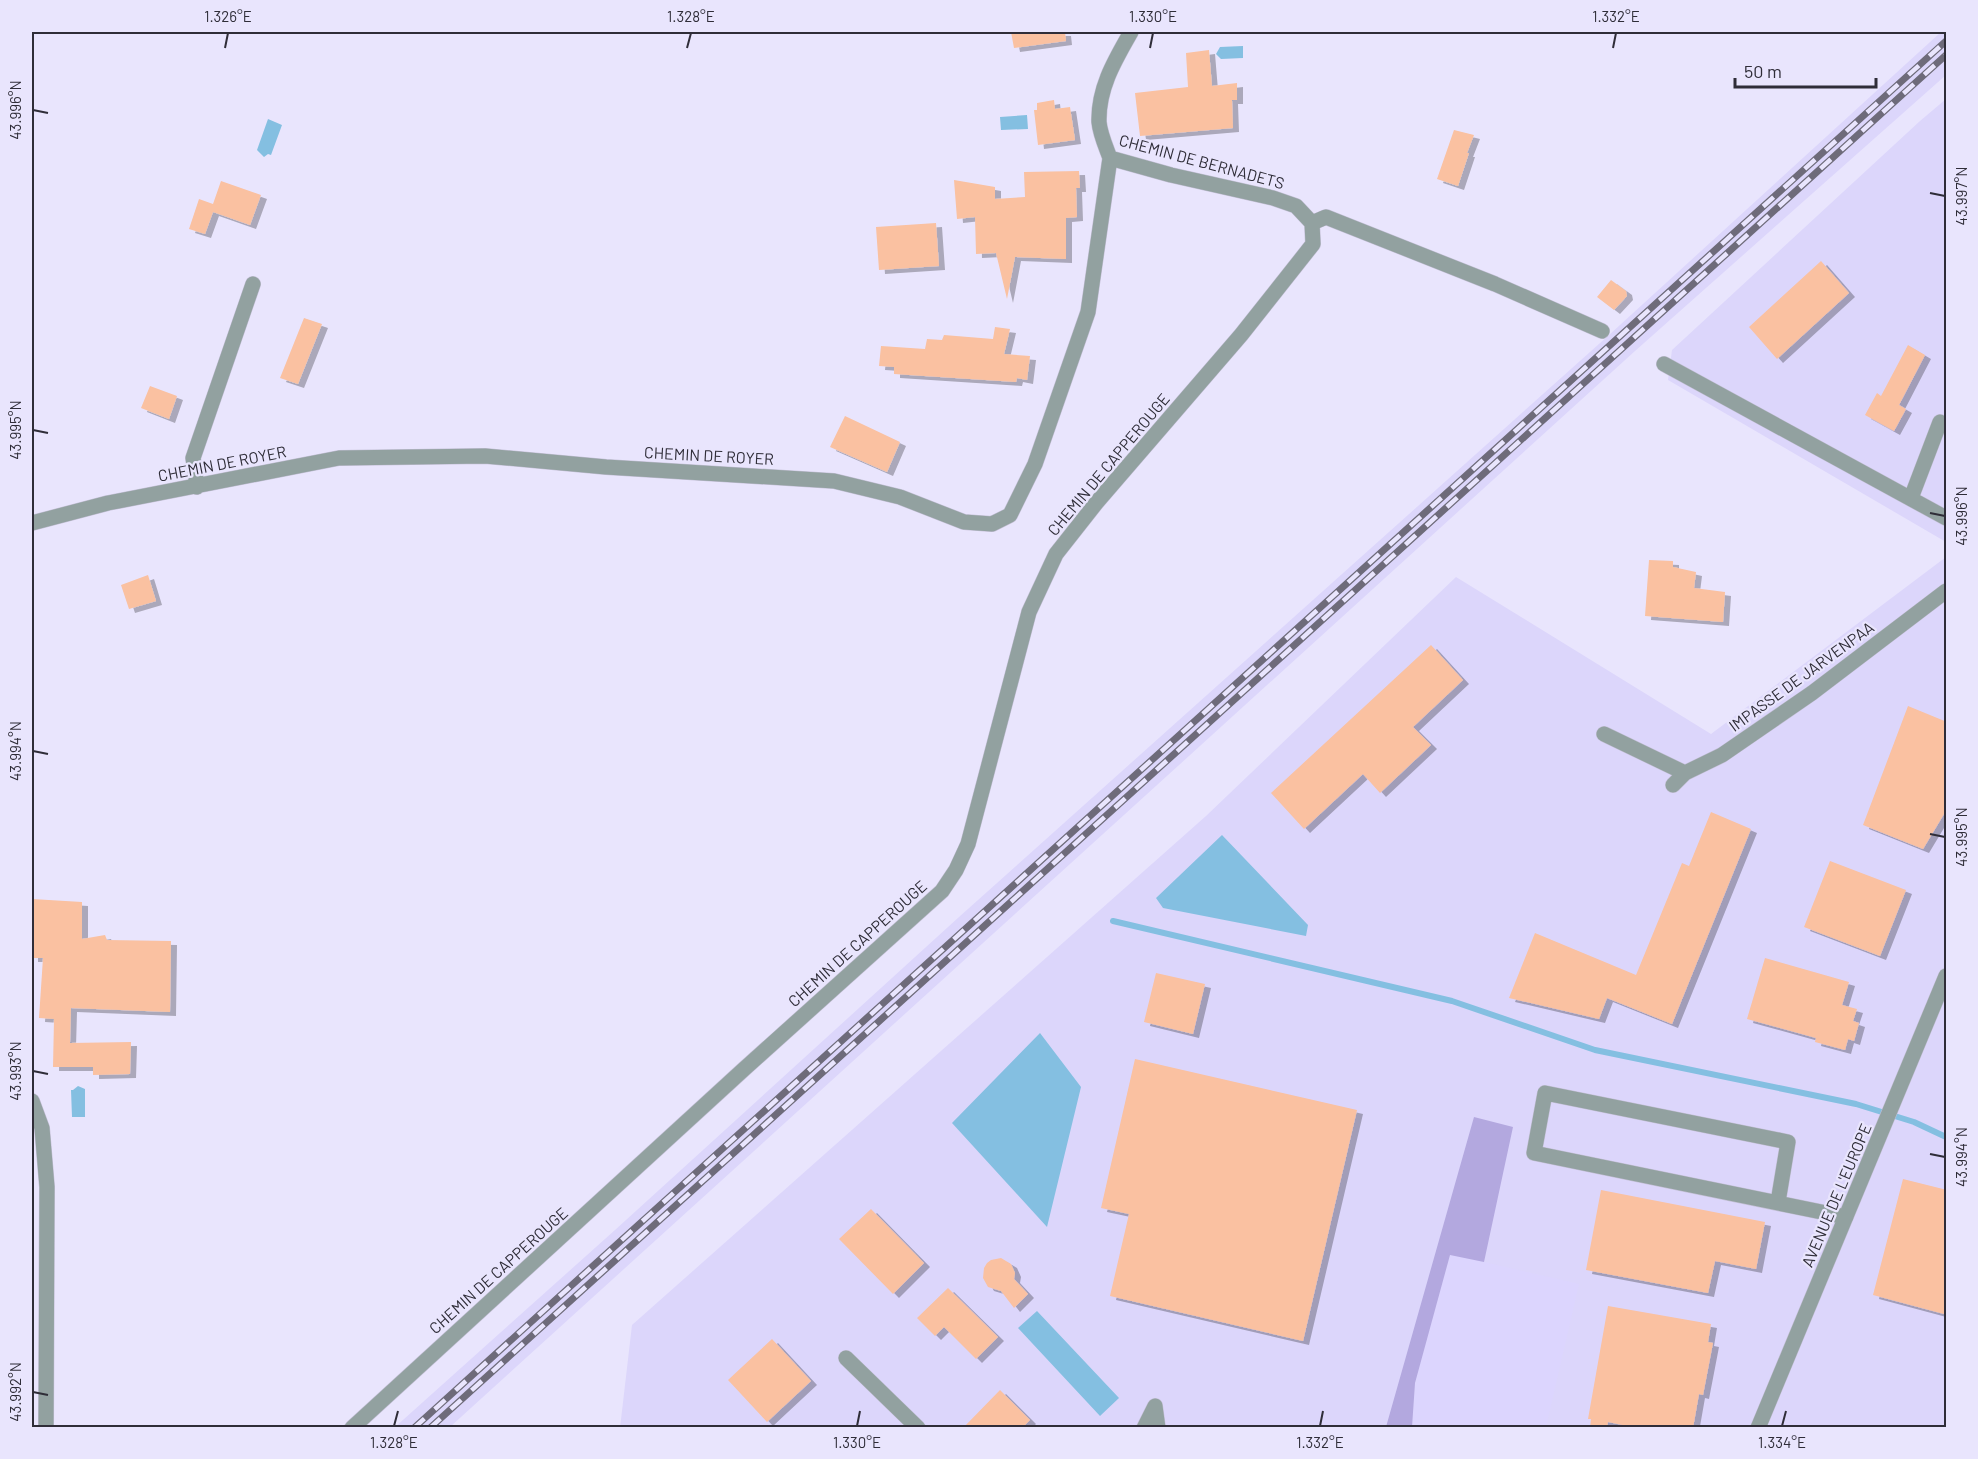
<svg xmlns="http://www.w3.org/2000/svg" width="1978" height="1459" font-family="Barlow,sans-serif">
  <style>
    .built { fill: #dcd6fb }
    .green { fill: #dcd5fe }
    .forest { fill: #b3a8df }
    .water { fill: #84bfe1 }
    .lines { fill: none; stroke-linecap: round; stroke-linejoin: round }
    .stream { stroke: #84bfe1; stroke-width: 6 }
    .building { fill: #fac1a1; filter: url(#shadow) }
    .minor-casing { stroke: #c4c0d6; stroke-width: 16 }
    .minor { stroke: #92a1a0; stroke-width: 15 }
    .rail-casing { stroke: #6e6b7a; stroke-width: 7 }
    .rail { stroke: #e9e5fd; stroke-width: 4.5; stroke-dasharray: 14; stroke-linecap: butt }
    .ticks { fill: none; stroke: #2f2d38; stroke-width: 2 }
    .labels { text-anchor: middle; dominant-baseline: central; stroke-width: 4.5; stroke-linejoin: round; paint-order: stroke }
    .street-label { font-size: 16px; fill: #2f2d38; stroke: #e9e5fd }
    .neatline { fill: none; stroke: #2f2d38; stroke-width: 2 }
    .ticks-label { font-size: 15px; text-anchor: middle; fill: #2f2d38 }
  </style>
  <defs>
    <filter id="shadow"><feDropShadow dx="6" dy="4" stdDeviation="0" flood-color="#0004"/></filter>
  </defs>
  <rect width="100%" height="100%" fill="#e9e5fd"/>
  <!-- built -->
  <path class="built" d="M 1941,32 L 1946,32 L 1946,75 L 1635,351 L 450,1427 L 394,1428 L 615,1230 L 959,917 L 1609,335 Z
    M 1946,99 L 1946,542 L 1668,380 L 1672,350 L 1920,121 Z
    M 1946,557 L 1946,1427 L 620,1428 L 632,1325 L 1206,816 L 1456,577 L 1711,734 Z"/>
  <!-- green -->
  <path class="green" d="M 1450,1254 L 1579,1284 L 1546,1427 L 1412,1428 L 1415,1383 Z"/>
  <!-- forest -->
  <path class="forest" d="M 1474,1117 L 1513,1127 L 1484,1262 L 1450,1255 L 1415,1383 L 1412,1427 L 1386,1427 Z"/>
  <!-- water -->
  <path class="water" d="M 1243,46 L 1243,58 L 1221,59 L 1216,54 L 1220,47 Z
    M 1027,115 L 1028,129 L 1001,130 L 1000,117 Z
    M 268,119 L 282,125 L 271,155 L 268,154 L 264,157 L 257,150 Z
    M 1222,835 L 1308,925 L 1306,936 L 1163,908 L 1156,898 Z
    M 1040,1033 L 1081,1087 L 1047,1227 L 952,1123 Z
    M 78,1086 L 85,1089 L 85,1117 L 72,1117 L 71,1090 L 73,1090 Z
    M 1037,1311 L 1119,1398 L 1100,1416 L 1018,1328 Z"/>
  <g class="lines">
    <!-- stream -->
    <path class="stream" d="M 1113,921 L 1452,1001 L 1595,1050 L 1856,1104 L 1914,1122 L 1946,1137"/>
  </g>
  <!-- building -->
  <path class="building" d="M 1011,32 L 1065,32 L 1066,41 L 1014,48 Z
    M 1209,50 L 1212,86 L 1237,83 L 1237,100 L 1232,100 L 1233,128 L 1140,136 L 1135,93 L 1188,87 L 1186,53 Z
    M 1054,100 L 1055,109 L 1070,107 L 1075,140 L 1038,145 L 1034,110 L 1037,110 L 1037,103 Z
    M 1454,130 L 1474,135 L 1467,153 L 1469,153 L 1458,186 L 1437,179 Z
    M 1079,171 L 1080,188 L 1076,188 L 1077,217 L 1066,218 L 1066,259 L 1015,257 L 1007,299 L 996,253 L 976,254 L 975,217 L 957,219 L 954,180 L 995,187 L 995,199 L 1025,197 L 1024,172 Z
    M 221,181 L 261,195 L 250,225 L 213,212 L 205,234 L 189,229 L 199,199 L 213,204 Z
    M 936,223 L 939,266 L 879,270 L 876,227 Z
    M 1821,261 L 1849,293 L 1777,359 L 1749,327 Z
    M 1611,280 L 1626,291 L 1627,296 L 1614,310 L 1597,297 Z
    M 304,318 L 322,324 L 298,384 L 280,378 Z
    M 995,327 L 1010,329 L 1004,354 L 1030,356 L 1027,380 L 1017,378 L 1016,382 L 894,374 L 894,367 L 879,366 L 881,346 L 925,349 L 927,339 L 942,340 L 944,335 L 993,339 Z
    M 1908,345 L 1925,355 L 1899,405 L 1906,409 L 1894,431 L 1865,415 L 1877,393 L 1881,396 Z
    M 150,386 L 177,396 L 169,419 L 141,408 Z
    M 845,416 L 900,442 L 887,472 L 830,447 Z
    M 1649,560 L 1673,561 L 1673,567 L 1696,572 L 1694,588 L 1725,592 L 1723,622 L 1645,616 Z
    M 148,575 L 156,601 L 129,609 L 121,585 Z
    M 1431,645 L 1463,680 L 1413,727 L 1431,745 L 1380,793 L 1363,774 L 1304,829 L 1271,793 Z
    M 1908,706 L 1947,722 L 1947,809 L 1923,849 L 1863,825 Z
    M 1711,812 L 1751,829 L 1672,1024 L 1607,998 L 1599,1019 L 1509,998 L 1535,933 L 1636,975 L 1682,863 L 1689,866 Z
    M 1830,861 L 1906,890 L 1880,956 L 1804,927 Z
    M 32,899 L 82,902 L 82,939 L 105,935 L 107,940 L 171,941 L 170,1012 L 71,1008 L 70,1043 L 131,1042 L 130,1074 L 93,1075 L 93,1067 L 53,1067 L 54,1019 L 39,1018 L 43,958 L 32,958 Z
    M 1765,958 L 1849,982 L 1842,1005 L 1857,1009 L 1853,1021 L 1859,1023 L 1854,1041 L 1848,1039 L 1845,1050 L 1815,1042 L 1816,1038 L 1747,1019 Z
    M 1156,973 L 1205,984 L 1193,1034 L 1144,1022 Z
    M 1135,1059 L 1357,1110 L 1303,1341 L 1110,1296 L 1129,1214 L 1101,1208 Z
    M 1903,1179 L 1947,1190 L 1947,1305 L 1944,1314 L 1873,1295 Z
    M 1601,1190 L 1765,1222 L 1756,1269 L 1715,1261 L 1708,1293 L 1586,1270 Z
    M 871,1209 L 924,1263 L 893,1294 L 839,1239 Z
    M 1001,1258 L 1011,1264 L 1015,1273 L 1014,1279 L 1028,1294 L 1014,1308 L 1001,1291 L 988,1287 L 983,1278 L 984,1268 L 987,1263 L 991,1260 Z
    M 948,1288 L 998,1337 L 976,1359 L 944,1327 L 935,1336 L 917,1318 Z
    M 1608,1306 L 1711,1324 L 1708,1342 L 1713,1343 L 1703,1395 L 1699,1394 L 1693,1428 L 1637,1428 L 1608,1422 L 1607,1428 L 1590,1428 L 1591,1419 L 1588,1419 Z
    M 772,1339 L 811,1381 L 767,1422 L 728,1380 Z
    M 1000,1390 L 1030,1420 L 1022,1428 L 963,1428 Z"/>
  <g class="lines">
    <defs>
      <path id="minor" d="M 1131,32 C 1115,60 1098,88 1099,122 C 1100,134 1106,147 1110,158 L 1171,175 L 1273,198 L 1296,206 L 1312,223 L 1326,217 L 1495,284 L 1602,331
        M 1664,364 L 1946,518
        M 197,487 L 193,458 L 253,284
        M 1911,498 L 1940,422
        M 32,523 L 108,503 L 339,458 L 485,456 L 606,467 L 834,481 L 900,497 L 964,522 L 992,524 L 1010,515 L 1035,464 L 1088,312 L 1110,158
        M 1604,734 L 1685,773
        M 1673,785 L 1685,773 L 1722,755 L 1812,693 L 1946,591
        M 32,1101 L 42,1128 L 47,1187 L 46,1428
        M 1778,1202 L 1788,1142 L 1545,1093 L 1534,1153 L 1846,1217
        M 846,1358 L 918,1428
        M 352,1428 L 743,1070 L 942,891 L 956,870 L 968,844 L 1029,612 L 1056,554 L 1097,502 L 1241,335 L 1313,244 L 1312,223
        M 1144,1428 L 1155,1406 L 1158,1428
        M 1758,1428 L 1946,976"/>
    </defs>
    <!-- minor casing -->
    <use href="#minor" class="minor-casing"/>
    <!-- minor -->
    <use href="#minor" class="minor"/>
    <defs>
      <path id="rail" d="M 414,1428 L 1946,41
        M 430,1428 L 1946,55"/>
    </defs>
    <!-- rail casing -->
    <use href="#rail" class="rail-casing"/>
    <!-- rail -->
    <use href="#rail" class="rail"/>
  </g>
  <!-- ticks -->
  <path class="ticks" d="M 225,48 L 228,33M 687,48 L 691,33M 1150,48 L 1153,33M 1613,48 L 1616,33M 33,110 L 48,113M 1930,193 L 1945,196M 33,430 L 48,433M 1930,513 L 1945,516M 33,751 L 48,754M 1930,834 L 1945,837M 33,1071 L 48,1074M 1930,1154 L 1945,1157M 33,1392 L 48,1395M 394,1426 L 398,1411M 857,1426 L 860,1411M 1320,1426 L 1323,1411M 1782,1426 L 1786,1411"/>
  <g class="labels">
    <!-- street labels -->
    <g class="street-label">
      <text transform="translate(1202 161) rotate(15)">CHEMIN DE BERNADETS</text>
      <text transform="translate(709 455) rotate(3)">CHEMIN DE ROYER</text>
      <text transform="translate(222 463) rotate(-11)">CHEMIN DE ROYER</text>
      <text transform="translate(1108 464) rotate(-50)">CHEMIN DE CAPPEROUGE</text>
      <text transform="translate(1801 676) rotate(-36)">IMPASSE DE JARVENPAA</text>
      <text transform="translate(857 943) rotate(-42)">CHEMIN DE CAPPEROUGE</text>
      <text transform="translate(1836 1195) rotate(-67)">AVENUE DE L'EUROPE</text>
      <text transform="translate(498 1270) rotate(-42)">CHEMIN DE CAPPEROUGE</text>
    </g>
  </g>
  <!-- border -->
  <rect width="1978" height="1459" fill="none" stroke="#e9e5fd" stroke-width="66"/>
  <!-- scale -->
  <path d="M1735 78v9h141v-9" fill="none" stroke="#2f2d38" stroke-width="3"/>
  <text x="1744" y="78" font-size="18" fill="#2f2d38" stroke="#e9e5fd" stroke-width="4.5" paint-order="stroke">50 m</text>
  <rect x="33" y="33" width="1912" height="1393" class="neatline"/>
  <g class="ticks-label">
    <text x="228" y="22">1.326°E</text>
    <text x="691" y="22">1.328°E</text>
    <text x="1153" y="22">1.330°E</text>
    <text x="1616" y="22">1.332°E</text>
    <text transform="translate(16 110) rotate(-90)" y="5">43.996°N</text>
    <text transform="translate(1962 196) rotate(-90)" y="5">43.997°N</text>
    <text transform="translate(16 430) rotate(-90)" y="5">43.995°N</text>
    <text transform="translate(1962 516) rotate(-90)" y="5">43.996°N</text>
    <text transform="translate(16 751) rotate(-90)" y="5">43.994°N</text>
    <text transform="translate(1962 837) rotate(-90)" y="5">43.995°N</text>
    <text transform="translate(16 1071) rotate(-90)" y="5">43.993°N</text>
    <text transform="translate(1962 1157) rotate(-90)" y="5">43.994°N</text>
    <text transform="translate(16 1392) rotate(-90)" y="5">43.992°N</text>
    <text x="394" y="1448">1.328°E</text>
    <text x="857" y="1448">1.330°E</text>
    <text x="1320" y="1448">1.332°E</text>
    <text x="1782" y="1448">1.334°E</text>
  </g>
</svg>
